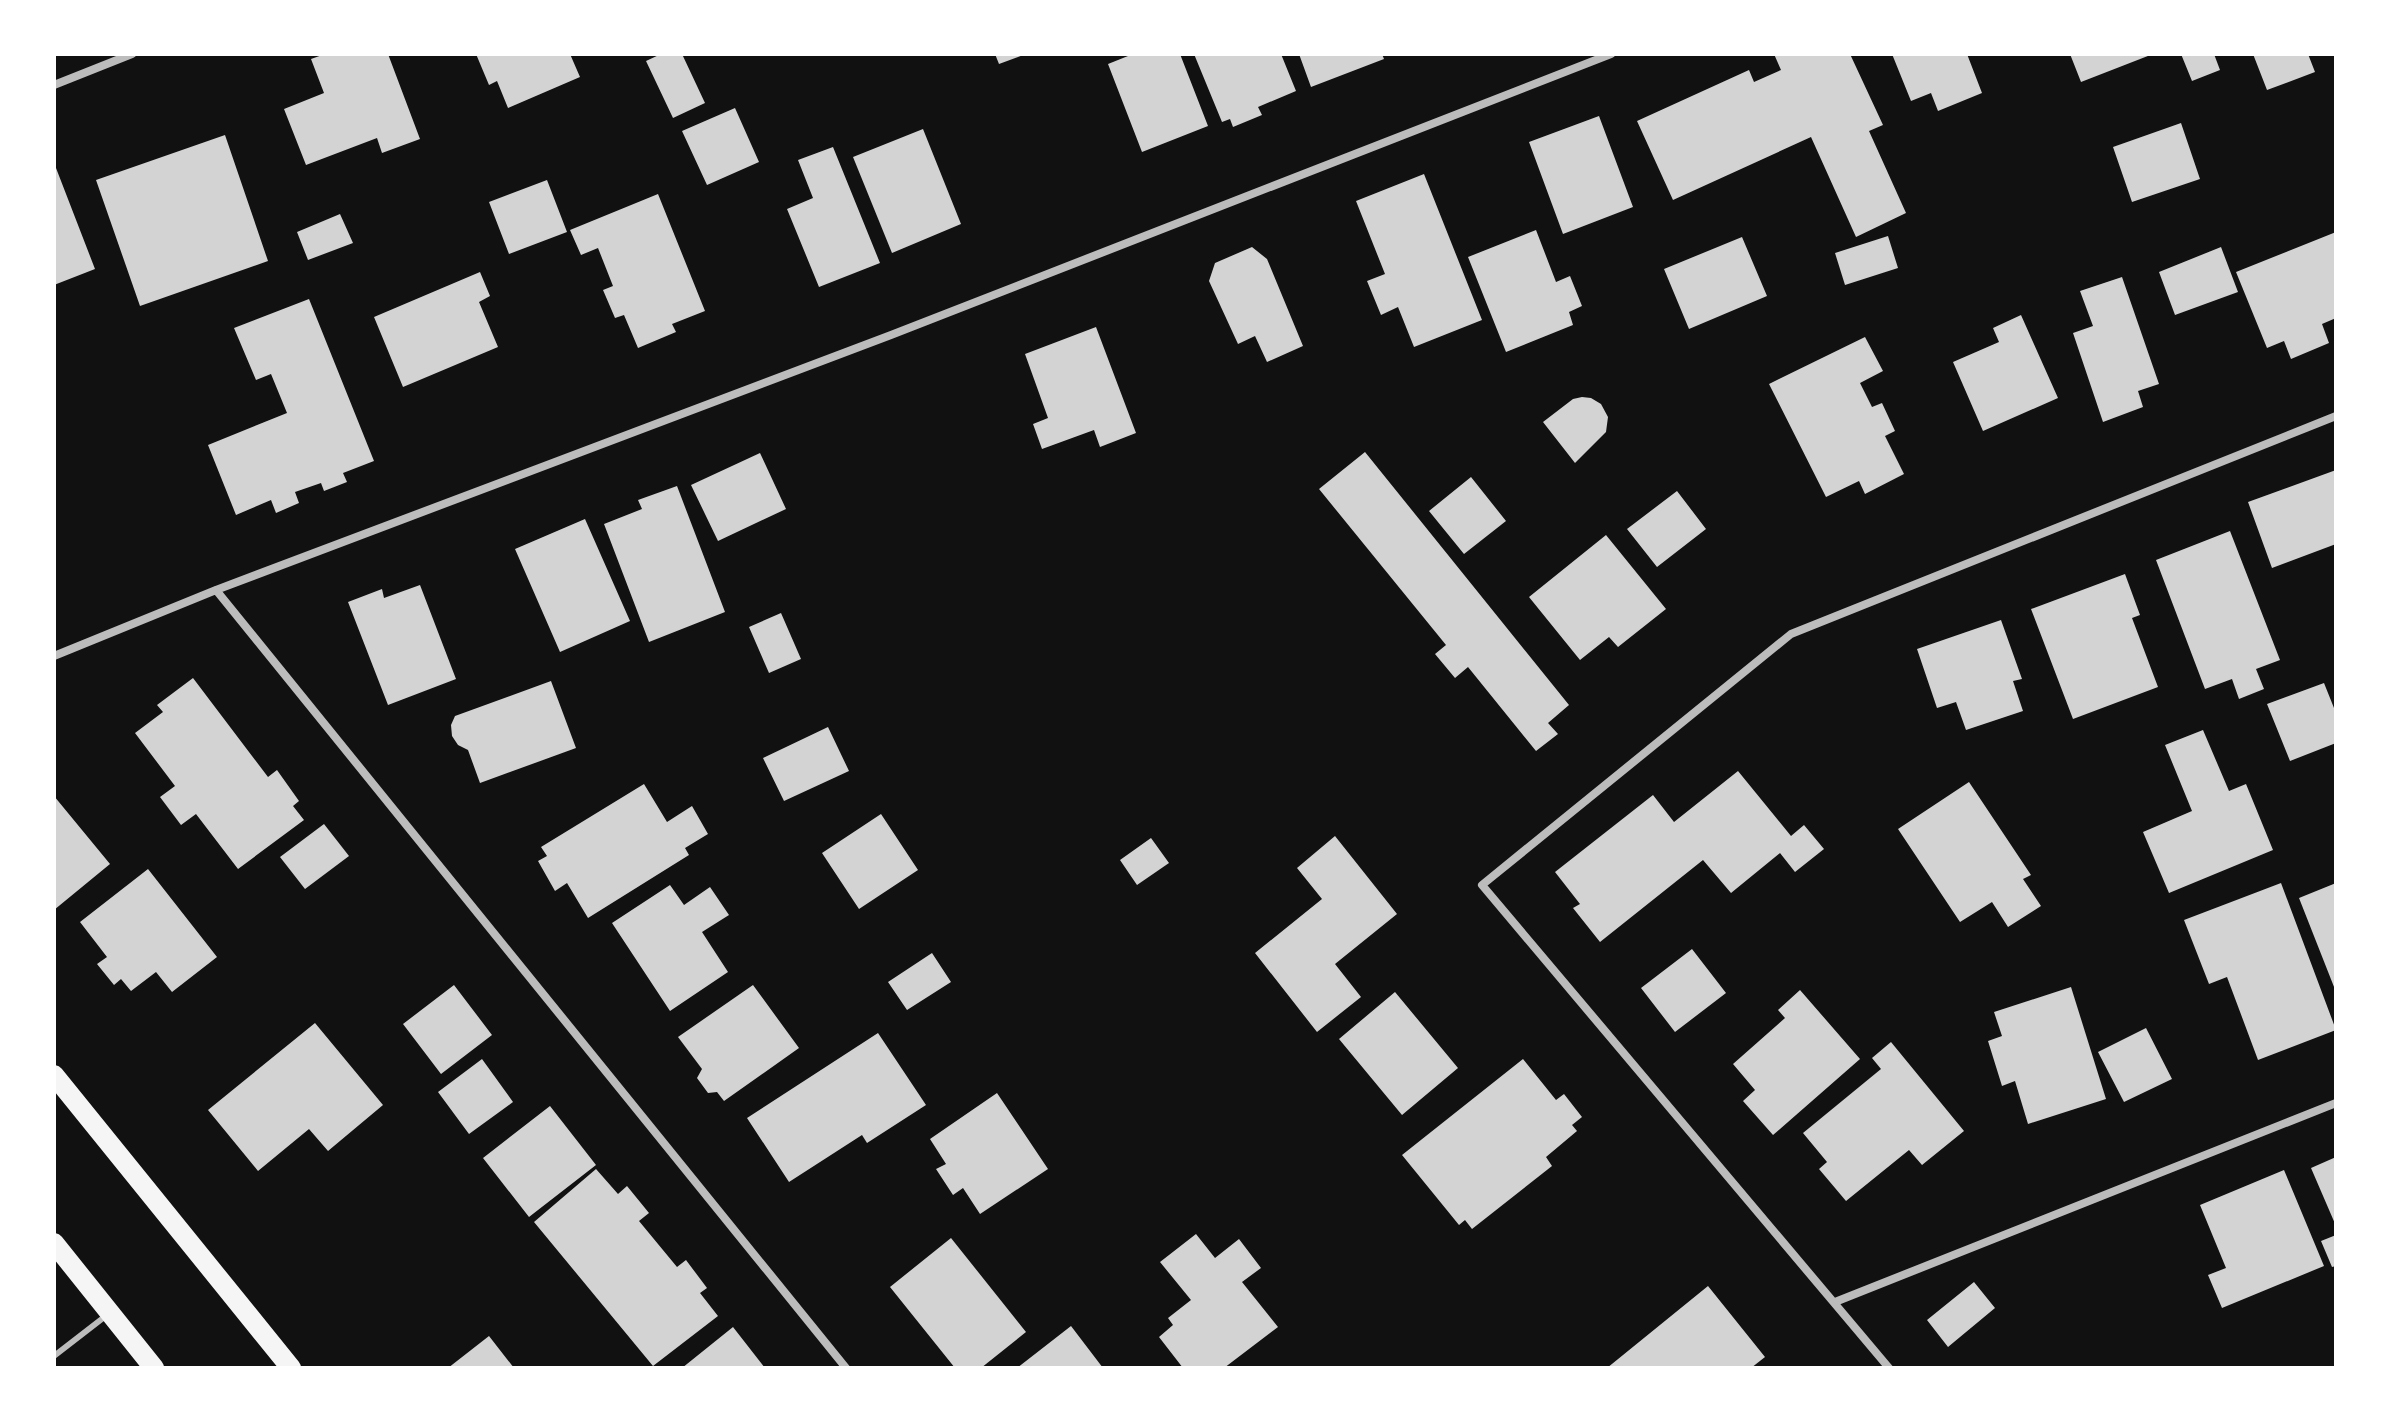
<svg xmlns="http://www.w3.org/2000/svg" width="2390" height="1422" font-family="'Public Sans',sans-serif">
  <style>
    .building { fill: #d3d3d3 }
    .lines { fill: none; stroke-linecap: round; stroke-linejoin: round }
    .service { stroke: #bcbcbc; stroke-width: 6 }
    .minor { stroke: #bcbcbc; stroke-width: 8 }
    .primary { stroke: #f5f5f5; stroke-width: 20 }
  </style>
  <rect width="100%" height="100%" fill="#111"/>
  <!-- building -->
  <path class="building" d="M 325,54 L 388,54 L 420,139 L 382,153 L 377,138 L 306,165 L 284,109 L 324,93 L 311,59 Z
    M 476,54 L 570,54 L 580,77 L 508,108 L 497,81 L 489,85 Z
    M 661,54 L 682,54 L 705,103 L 673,118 L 646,61 Z
    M 995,54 L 1026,54 L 999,64 Z
    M 1133,54 L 1180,54 L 1208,126 L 1142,152 L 1108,64 Z
    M 1194,54 L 1281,54 L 1296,91 L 1258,107 L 1262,115 L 1233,127 L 1230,119 L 1222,122 Z
    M 1299,54 L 1382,54 L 1384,59 L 1311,87 Z
    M 1774,54 L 1850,54 L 1883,125 L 1869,131 L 1906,213 L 1856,237 L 1811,137 L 1673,200 L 1637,121 L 1749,70 L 1754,82 L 1781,70 Z
    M 1892,54 L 1967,54 L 1982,93 L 1938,111 L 1931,93 L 1911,101 Z
    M 2070,54 L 2153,54 L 2081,82 Z
    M 2181,54 L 2214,54 L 2220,70 L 2192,81 Z
    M 2253,54 L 2308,54 L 2315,72 L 2267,90 Z
    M 735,108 L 759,162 L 707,185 L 682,131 Z
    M 1599,116 L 1633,207 L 1563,234 L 1529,142 Z
    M 2181,123 L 2200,179 L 2132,202 L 2113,147 Z
    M 923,129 L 961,224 L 892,253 L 853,157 Z
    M 225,135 L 268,261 L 140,306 L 96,180 Z
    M 833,147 L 880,263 L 819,287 L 787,209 L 813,198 L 798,160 Z
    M 56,168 L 95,269 L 54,285 L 54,169 Z
    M 1424,174 L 1482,320 L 1414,347 L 1398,307 L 1381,315 L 1367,281 L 1385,274 L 1356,201 Z
    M 547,180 L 567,232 L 509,254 L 489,202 Z
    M 658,194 L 705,311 L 672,324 L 676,332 L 638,348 L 624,315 L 615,318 L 603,290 L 613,286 L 598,248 L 581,255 L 570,230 Z
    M 340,214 L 353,243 L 308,260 L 297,232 Z
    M 1536,230 L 1556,282 L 1570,276 L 1582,306 L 1569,312 L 1573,325 L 1506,352 L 1468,257 Z
    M 2336,232 L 2336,318 L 2322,324 L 2329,343 L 2291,359 L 2284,341 L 2267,348 L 2236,272 Z
    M 1888,236 L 1898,268 L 1845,285 L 1835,253 Z
    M 1742,237 L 1767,296 L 1689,329 L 1664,269 Z
    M 1252,247 L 1267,259 L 1303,346 L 1267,362 L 1255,336 L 1238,344 L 1209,281 L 1215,263 Z
    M 2221,247 L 2238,292 L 2175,315 L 2159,272 Z
    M 480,272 L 490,296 L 479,302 L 498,347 L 403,387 L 374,317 Z
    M 2122,277 L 2159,384 L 2138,391 L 2143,407 L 2103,422 L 2073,333 L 2093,326 L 2080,291 Z
    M 309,299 L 374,461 L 343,473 L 347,482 L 324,491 L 321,483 L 295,492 L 299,503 L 276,513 L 271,500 L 236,515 L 208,445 L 287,413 L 271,374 L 256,380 L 234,328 Z
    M 2021,315 L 2058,398 L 1983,431 L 1953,362 L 1999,342 L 1993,328 Z
    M 1096,327 L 1136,433 L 1100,447 L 1094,430 L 1042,449 L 1033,424 L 1048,418 L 1025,354 Z
    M 1865,337 L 1883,371 L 1860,383 L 1872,407 L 1882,403 L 1895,431 L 1885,436 L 1904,474 L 1865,494 L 1859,481 L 1826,497 L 1769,384 Z
    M 1582,397 L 1591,398 L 1601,404 L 1608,417 L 1606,432 L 1575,463 L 1543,422 L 1573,399 Z
    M 1365,452 L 1569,705 L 1548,723 L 1558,734 L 1536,751 L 1468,667 L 1455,678 L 1435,654 L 1446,645 L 1319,489 Z
    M 760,453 L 786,509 L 718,541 L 691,485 Z
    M 2336,470 L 2336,544 L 2272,568 L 2248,502 Z
    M 1471,477 L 1506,521 L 1464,554 L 1429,511 Z
    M 677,486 L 725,612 L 649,642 L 604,524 L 642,509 L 638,500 Z
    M 1677,491 L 1706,529 L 1657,567 L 1627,529 Z
    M 585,519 L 630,621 L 560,652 L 515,549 Z
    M 2230,531 L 2280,660 L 2256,669 L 2264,689 L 2239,699 L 2232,679 L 2205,689 L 2156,560 Z
    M 1606,535 L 1666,609 L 1618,647 L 1609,637 L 1580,660 L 1529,597 Z
    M 2125,574 L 2140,615 L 2132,618 L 2158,687 L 2073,719 L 2031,609 Z
    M 420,585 L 456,679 L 388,705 L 348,602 L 382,589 L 384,598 Z
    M 781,613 L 801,659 L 769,673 L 749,627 Z
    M 2001,620 L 2022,679 L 2013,681 L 2023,711 L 1966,730 L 1956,702 L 1937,708 L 1917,649 Z
    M 193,678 L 268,777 L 277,770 L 299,801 L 293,806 L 304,820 L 238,869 L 196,814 L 181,825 L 160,797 L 175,786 L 135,733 L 163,712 L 157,705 Z
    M 551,681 L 576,748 L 480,783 L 468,750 L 458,745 L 452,736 L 451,725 L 455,716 Z
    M 2324,683 L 2336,713 L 2336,743 L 2290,761 L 2267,704 Z
    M 828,727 L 849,771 L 784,801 L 763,758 Z
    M 2203,730 L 2229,791 L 2246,784 L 2273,850 L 2169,893 L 2143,832 L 2192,811 L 2165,745 Z
    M 1738,771 L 1791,836 L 1804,825 L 1824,849 L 1795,872 L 1780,853 L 1731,893 L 1703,860 L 1600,942 L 1573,908 L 1580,904 L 1555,872 L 1653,795 L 1674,822 Z
    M 1969,782 L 2031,875 L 2023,879 L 2041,906 L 2008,927 L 1992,902 L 1960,922 L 1898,829 Z
    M 644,784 L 667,822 L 692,806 L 708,834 L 685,848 L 689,855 L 588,918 L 567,883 L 555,891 L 538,861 L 547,856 L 541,847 Z
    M 54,796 L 110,864 L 54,910 Z
    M 881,814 L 918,870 L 859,909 L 822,853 Z
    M 324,824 L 349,856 L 305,889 L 280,857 Z
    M 1335,836 L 1397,914 L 1335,964 L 1361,997 L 1317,1032 L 1255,953 L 1322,899 L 1297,868 Z
    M 1151,838 L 1169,863 L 1137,885 L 1120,860 Z
    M 148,869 L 217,957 L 172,992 L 156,972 L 131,991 L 121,979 L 114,985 L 97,964 L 107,957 L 80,922 Z
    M 2281,883 L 2336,1030 L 2258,1060 L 2227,977 L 2209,984 L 2184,920 Z
    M 2336,883 L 2336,992 L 2299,898 Z
    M 670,885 L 684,905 L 710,887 L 729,915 L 702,932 L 728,972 L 670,1011 L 612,923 Z
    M 1692,949 L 1726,993 L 1675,1032 L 1641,988 Z
    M 932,953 L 951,982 L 907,1010 L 888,982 Z
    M 454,985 L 492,1035 L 441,1074 L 403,1024 Z
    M 753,985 L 799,1048 L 724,1101 L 717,1092 L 708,1093 L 697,1078 L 702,1069 L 678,1037 Z
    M 2071,987 L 2106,1099 L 2028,1124 L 2015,1081 L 2002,1086 L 1988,1041 L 2002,1036 L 1994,1012 Z
    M 1800,990 L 1860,1059 L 1773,1135 L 1743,1101 L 1755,1090 L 1733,1064 L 1785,1018 L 1778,1010 Z
    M 1395,992 L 1458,1068 L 1402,1115 L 1339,1039 Z
    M 315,1023 L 383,1105 L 328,1151 L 309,1129 L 258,1171 L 208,1110 Z
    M 2146,1028 L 2172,1079 L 2124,1102 L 2098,1052 Z
    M 878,1033 L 926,1105 L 867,1143 L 862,1135 L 789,1182 L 747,1118 Z
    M 1891,1042 L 1964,1131 L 1922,1165 L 1909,1150 L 1846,1201 L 1819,1169 L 1827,1162 L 1803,1133 L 1881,1069 L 1872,1058 Z
    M 482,1059 L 513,1102 L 469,1134 L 438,1092 Z
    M 1523,1059 L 1556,1100 L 1564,1094 L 1582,1117 L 1572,1125 L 1577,1131 L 1546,1157 L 1552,1166 L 1472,1229 L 1465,1220 L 1459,1225 L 1402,1155 Z
    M 997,1093 L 1048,1169 L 980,1214 L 963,1188 L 953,1195 L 936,1169 L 946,1164 L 930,1139 Z
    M 550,1106 L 596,1165 L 529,1217 L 483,1158 Z
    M 2336,1157 L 2336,1226 L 2311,1168 Z
    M 596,1169 L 618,1194 L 627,1186 L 649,1213 L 639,1221 L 677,1267 L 686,1260 L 707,1288 L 700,1293 L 718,1316 L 653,1366 L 534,1222 Z
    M 2284,1170 L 2324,1266 L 2222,1308 L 2208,1275 L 2226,1268 L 2200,1205 Z
    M 1196,1234 L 1215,1258 L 1239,1239 L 1261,1268 L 1242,1282 L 1278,1327 L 1224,1368 L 1206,1366 L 1183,1368 L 1159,1337 L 1173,1325 L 1168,1318 L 1191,1300 L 1160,1262 Z
    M 2336,1235 L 2336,1266 L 2332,1267 L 2321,1241 Z
    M 951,1238 L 1026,1332 L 981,1368 L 955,1368 L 890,1287 Z
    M 1974,1282 L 1995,1308 L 1948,1347 L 1927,1320 Z
    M 1708,1286 L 1765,1357 L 1751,1368 L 1607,1368 Z
    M 1071,1326 L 1103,1368 L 1017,1368 Z
    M 733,1327 L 765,1368 L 682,1368 Z
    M 489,1336 L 514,1368 L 448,1368 Z"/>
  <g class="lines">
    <!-- service -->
    <path class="service" d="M 54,1356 L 107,1315"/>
    <!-- minor -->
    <path class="minor" d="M 54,85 L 132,54
      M 216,590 L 846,1368
      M 54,656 L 216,590 L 891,335 L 1611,54
      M 1835,1302 L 2336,1103
      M 1889,1368 L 1482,885 L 1791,634 L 2336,416"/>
    <!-- primary -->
    <path class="primary" d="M 54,1075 L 291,1368
      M 54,1243 L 154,1368"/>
  </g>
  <!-- border -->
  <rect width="2390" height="1422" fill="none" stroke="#ffffff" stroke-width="112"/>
</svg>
